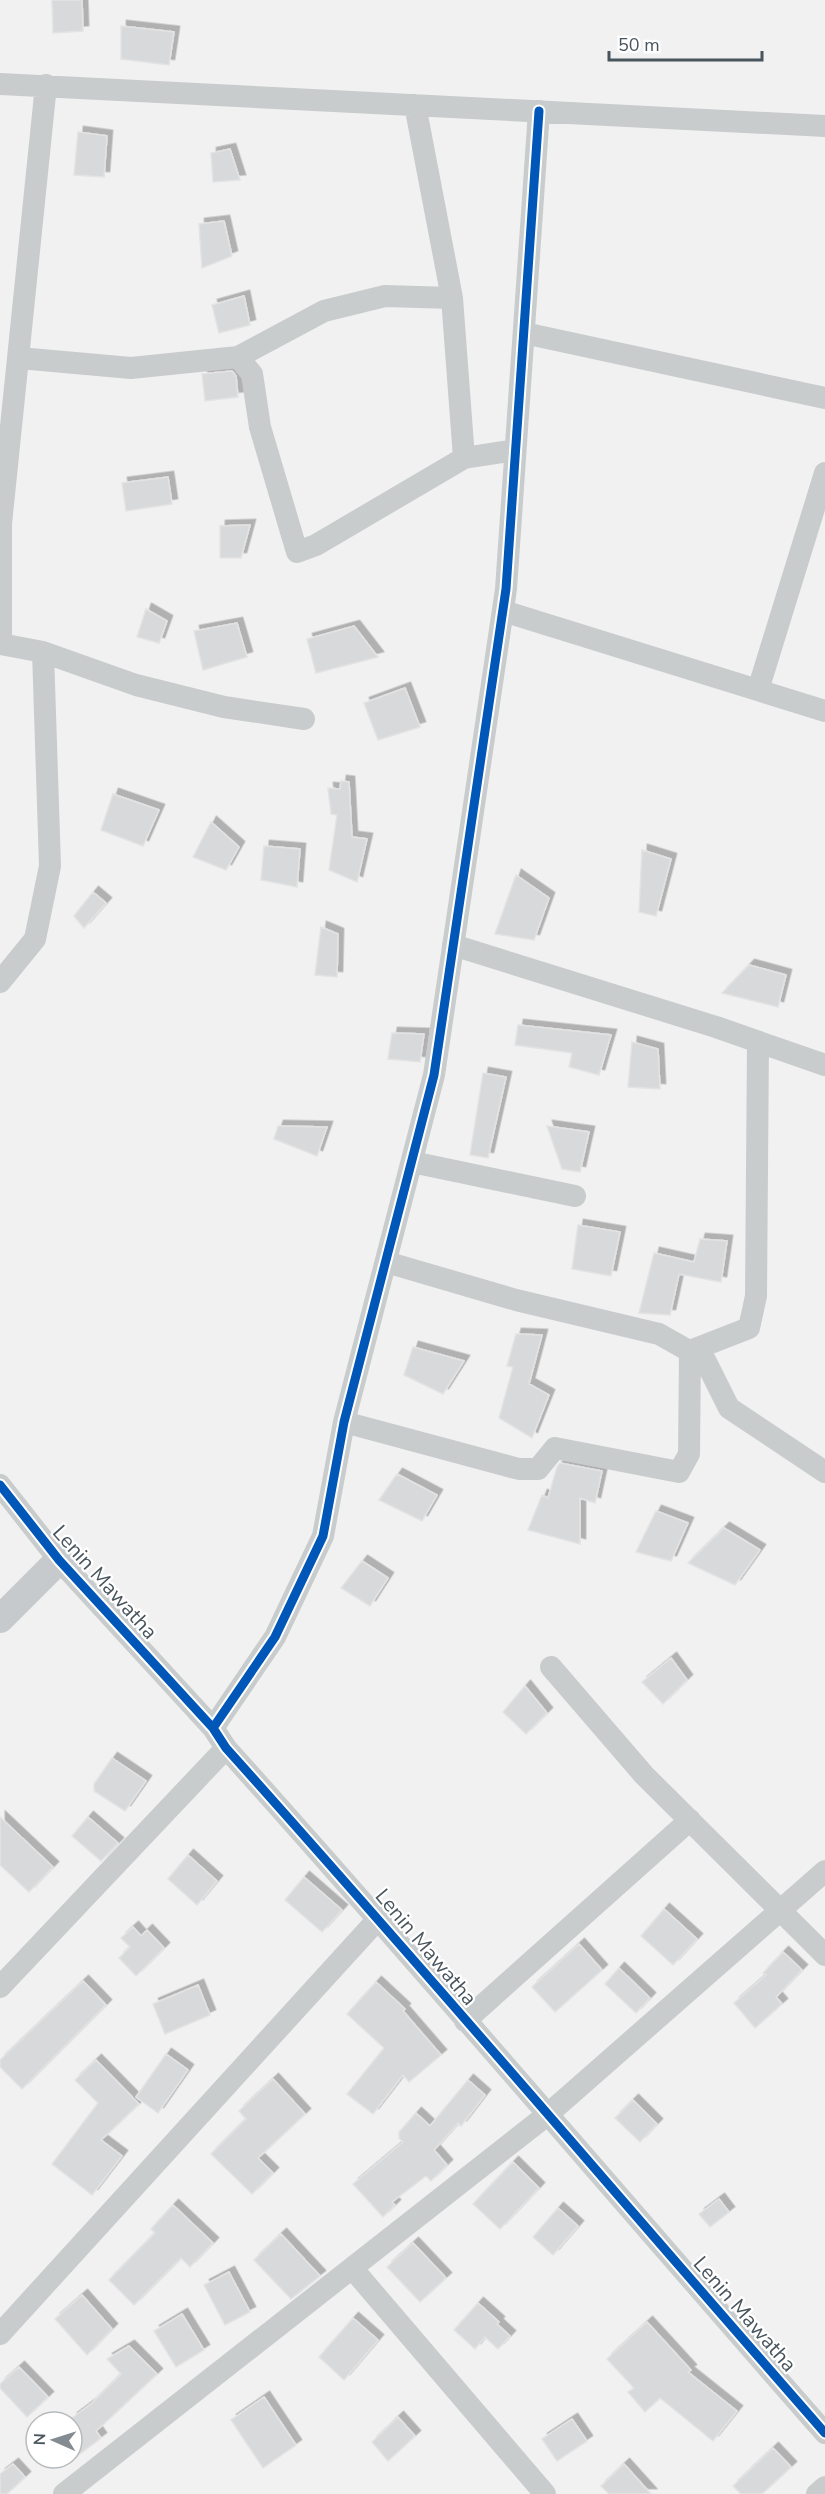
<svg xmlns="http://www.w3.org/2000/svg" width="825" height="2494" font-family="'Nunito Sans',sans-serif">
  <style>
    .building { fill: #d8d9da; stroke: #e3e3e4; stroke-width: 1.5; filter: url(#shadow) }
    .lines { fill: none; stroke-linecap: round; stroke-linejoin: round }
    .minor { stroke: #c9cccd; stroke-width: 22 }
    .major { stroke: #c7cacc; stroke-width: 28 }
    .cycleway-casing { stroke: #fff; stroke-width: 13 }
    .cycleway { stroke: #0057b8; stroke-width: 9 }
    .labels { text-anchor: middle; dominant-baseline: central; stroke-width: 4.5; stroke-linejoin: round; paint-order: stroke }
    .street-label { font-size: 21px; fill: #49555d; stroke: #fff }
  </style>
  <defs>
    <filter id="shadow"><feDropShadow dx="5.5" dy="-5.5" stdDeviation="0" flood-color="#0004"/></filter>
  </defs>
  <rect width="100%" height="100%" fill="#f2f1f1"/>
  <!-- building -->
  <path class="building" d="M 52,0 L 82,0 L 83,31 L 53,33 Z
    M 121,26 L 174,32 L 169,65 L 121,59 Z
    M 78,132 L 107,136 L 104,177 L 74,175 Z
    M 230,149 L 240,180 L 213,182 L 211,153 Z
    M 224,221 L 232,256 L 202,268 L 199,224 Z
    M 244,296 L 250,325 L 219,333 L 212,305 Z
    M 232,371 L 236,376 L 238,397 L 205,401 L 202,374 Z
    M 168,477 L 172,504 L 126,511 L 122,483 Z
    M 250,525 L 241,558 L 220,558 L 220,526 Z
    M 146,609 L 167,621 L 159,643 L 137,637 Z
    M 237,623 L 247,657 L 203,670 L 194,631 Z
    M 354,626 L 378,657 L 316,673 L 307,639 Z
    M 405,688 L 420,727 L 378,740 L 364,703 Z
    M 341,781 L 349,782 L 352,837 L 367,839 L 357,882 L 329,870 L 337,815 L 331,814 L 328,788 L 340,789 Z
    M 113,794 L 159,810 L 143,846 L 101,830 Z
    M 211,822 L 239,847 L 226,870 L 193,857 Z
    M 264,846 L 300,849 L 297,887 L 261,880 Z
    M 642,850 L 671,859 L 656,916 L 639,912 Z
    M 516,875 L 549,898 L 534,940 L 495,934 Z
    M 93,892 L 106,903 L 84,928 L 74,916 Z
    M 321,927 L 338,934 L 337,977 L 315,975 Z
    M 749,965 L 786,975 L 778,1007 L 722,993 Z
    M 518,1025 L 611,1035 L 599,1075 L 569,1067 L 572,1053 L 515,1045 Z
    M 392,1033 L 424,1034 L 420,1062 L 388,1059 Z
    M 632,1042 L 658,1049 L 660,1089 L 628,1087 Z
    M 483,1073 L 506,1077 L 488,1158 L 470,1155 Z
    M 278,1126 L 327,1127 L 317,1156 L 274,1139 Z
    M 547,1126 L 589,1132 L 580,1172 L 562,1169 Z
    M 578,1225 L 620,1232 L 611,1276 L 572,1269 Z
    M 700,1239 L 727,1241 L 721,1282 L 679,1274 L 670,1315 L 639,1313 L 654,1253 L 694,1262 Z
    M 516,1334 L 542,1335 L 529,1384 L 549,1395 L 532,1438 L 499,1418 L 513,1367 L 507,1366 Z
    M 413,1347 L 464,1361 L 443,1394 L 404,1375 Z
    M 560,1463 L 602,1471 L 595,1503 L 580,1498 L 580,1544 L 528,1530 L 542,1495 L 548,1498 L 557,1467 Z
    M 397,1474 L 437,1495 L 422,1521 L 379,1500 Z
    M 656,1511 L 688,1523 L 671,1561 L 636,1552 Z
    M 724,1528 L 760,1550 L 735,1585 L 688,1563 Z
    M 362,1561 L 388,1578 L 370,1606 L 341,1588 Z
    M 671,1658 L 687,1680 L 663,1704 L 642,1682 Z
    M 525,1686 L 547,1713 L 526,1734 L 503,1712 Z
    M 112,1758 L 146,1781 L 125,1811 L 94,1791 L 94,1784 Z
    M 0,1817 L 53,1867 L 29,1892 L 0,1865 Z
    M 88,1817 L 118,1843 L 101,1861 L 72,1836 Z
    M 188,1855 L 217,1881 L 197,1905 L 168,1879 Z
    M 304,1877 L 342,1910 L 322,1932 L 285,1900 Z
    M 664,1909 L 697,1939 L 673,1965 L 641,1936 Z
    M 133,1927 L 141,1936 L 147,1930 L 164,1948 L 136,1976 L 119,1958 L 130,1947 L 121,1938 Z
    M 579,1944 L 602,1970 L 555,2012 L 532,1987 Z
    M 783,1952 L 802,1970 L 776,1997 L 782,2004 L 755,2028 L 734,2003 L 766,1975 L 763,1973 Z
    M 619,1968 L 650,1998 L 636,2013 L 605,1984 Z
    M 83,1981 L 106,2005 L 22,2089 L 0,2067 L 0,2060 Z
    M 376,1982 L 405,2009 L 403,2011 L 441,2055 L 409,2082 L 403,2075 L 373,2114 L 347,2094 L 384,2048 L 347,2014 Z
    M 198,1985 L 210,2015 L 165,2034 L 153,2004 Z
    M 166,2054 L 188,2070 L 158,2113 L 136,2097 Z
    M 96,2060 L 139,2104 L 101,2140 L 122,2156 L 92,2195 L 52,2164 L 98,2103 L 75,2080 Z
    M 273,2079 L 305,2114 L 258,2158 L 273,2173 L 252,2194 L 211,2154 L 246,2119 L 239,2111 Z
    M 468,2080 L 485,2095 L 461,2126 L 458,2123 L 434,2150 L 447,2165 L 431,2181 L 426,2176 L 392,2202 L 395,2205 L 383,2217 L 353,2184 L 403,2142 L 399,2138 L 399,2132 L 416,2113 L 430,2126 Z
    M 633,2100 L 657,2124 L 640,2142 L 615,2118 Z
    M 513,2162 L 539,2188 L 500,2229 L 473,2204 Z
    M 719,2199 L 729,2212 L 710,2227 L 699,2214 Z
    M 173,2205 L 213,2243 L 190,2267 L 181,2258 L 134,2305 L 109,2280 L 155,2233 L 151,2229 Z
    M 558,2208 L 578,2226 L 553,2255 L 533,2237 Z
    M 281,2234 L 320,2276 L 291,2299 L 254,2260 Z
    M 413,2243 L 446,2278 L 420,2302 L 387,2267 Z
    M 229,2272 L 250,2312 L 225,2325 L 204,2285 Z
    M 82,2295 L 112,2329 L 87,2355 L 55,2319 Z
    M 478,2303 L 499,2322 L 497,2324 L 510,2336 L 498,2349 L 485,2337 L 475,2349 L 454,2330 Z
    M 182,2314 L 204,2350 L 176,2367 L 154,2331 Z
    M 353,2318 L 378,2340 L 344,2380 L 319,2357 Z
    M 647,2322 L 691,2370 L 688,2372 L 737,2411 L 713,2441 L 660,2398 L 645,2412 L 628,2392 L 634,2388 L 607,2359 Z
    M 129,2346 L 157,2374 L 96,2431 L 101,2438 L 72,2460 L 72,2418 L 92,2403 L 121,2374 L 107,2359 Z
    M 19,2367 L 48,2397 L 27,2417 L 0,2388 L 0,2384 Z
    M 264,2397 L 296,2445 L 263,2468 L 231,2420 Z
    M 398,2417 L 415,2436 L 388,2461 L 372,2442 Z
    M 572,2419 L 587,2441 L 557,2461 L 542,2439 Z
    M 773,2448 L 791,2467 L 762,2494 L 741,2494 L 733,2486 Z
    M 13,2464 L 25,2477 L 7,2494 L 0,2494 L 0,2474 Z
    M 624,2464 L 651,2494 L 609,2494 L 601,2486 Z"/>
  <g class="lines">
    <!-- minor -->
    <path class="minor" d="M 0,84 L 825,126
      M 415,105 L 452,298 L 464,458
      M 524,333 L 825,398
      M 238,357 L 324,311 L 385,296 L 452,298
      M 19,358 L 131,368 L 238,357 L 252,374 L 260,427 L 297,552 L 316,545 L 464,458 L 515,450
      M 503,611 L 825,711
      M 43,652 L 136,685 L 224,707 L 304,719
      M 758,690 L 825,473
      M 453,945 L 716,1027 L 825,1065
      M 0,982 L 35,939 L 50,866 L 43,652 L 1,644 L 1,524 L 46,85
      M 412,1162 L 575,1196
      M 386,1262 L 516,1300 L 659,1334 L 705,1360 L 729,1408 L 825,1472
      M 344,1422 L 519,1469 L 538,1469 L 555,1448 L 679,1472 L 689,1454 L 690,1351 L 749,1328 L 756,1296 L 758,1042
      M 0,1485 L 59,1560 L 213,1728 L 226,1748 C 429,1974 625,2205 825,2433
      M 551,1667 L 644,1775 L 825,1955
      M 213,1728 L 275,1637 L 323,1536 L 344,1422 L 434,1075 L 506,589 L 539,111
      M 0,1987 L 226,1748
      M 465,2021 L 690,1820
      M 352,2268 L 545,2494
      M 0,2334 L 379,1918
      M 64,2494 L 547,2115 L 825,1871
      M 817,2494 L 825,2487"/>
    <!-- major -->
    <path class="major" d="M 0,1619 L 59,1560"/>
    <defs>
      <path id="cycleway" d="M 0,1485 L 59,1560 L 213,1728 L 226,1748 C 429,1974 625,2205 825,2433
        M 213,1728 L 275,1637 L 323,1536 L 344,1422 L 434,1075 L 506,589 L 539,111"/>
    </defs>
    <!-- cycleway casing -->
    <use href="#cycleway" class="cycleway-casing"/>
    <!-- cycleway -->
    <use href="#cycleway" class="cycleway"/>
  </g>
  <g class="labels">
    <!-- street labels -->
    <g class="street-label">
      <text transform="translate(105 1582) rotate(48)">Lenin Mawatha</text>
      <text transform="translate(426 1947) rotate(50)">Lenin Mawatha</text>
      <text transform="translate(745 2314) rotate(49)">Lenin Mawatha</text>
    </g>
  </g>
  <!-- north arrow -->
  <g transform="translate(54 2440) rotate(273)"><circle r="28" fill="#ffffff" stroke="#b6bbbe" stroke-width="1.5"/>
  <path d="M0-4.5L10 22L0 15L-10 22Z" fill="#848c91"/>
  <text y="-9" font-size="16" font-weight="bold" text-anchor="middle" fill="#49555d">N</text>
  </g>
  <!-- scale -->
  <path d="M609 51v9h153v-9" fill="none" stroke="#49555d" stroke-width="3"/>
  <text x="618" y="51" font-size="18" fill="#49555d" stroke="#ffffff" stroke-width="4.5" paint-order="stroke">50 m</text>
</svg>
